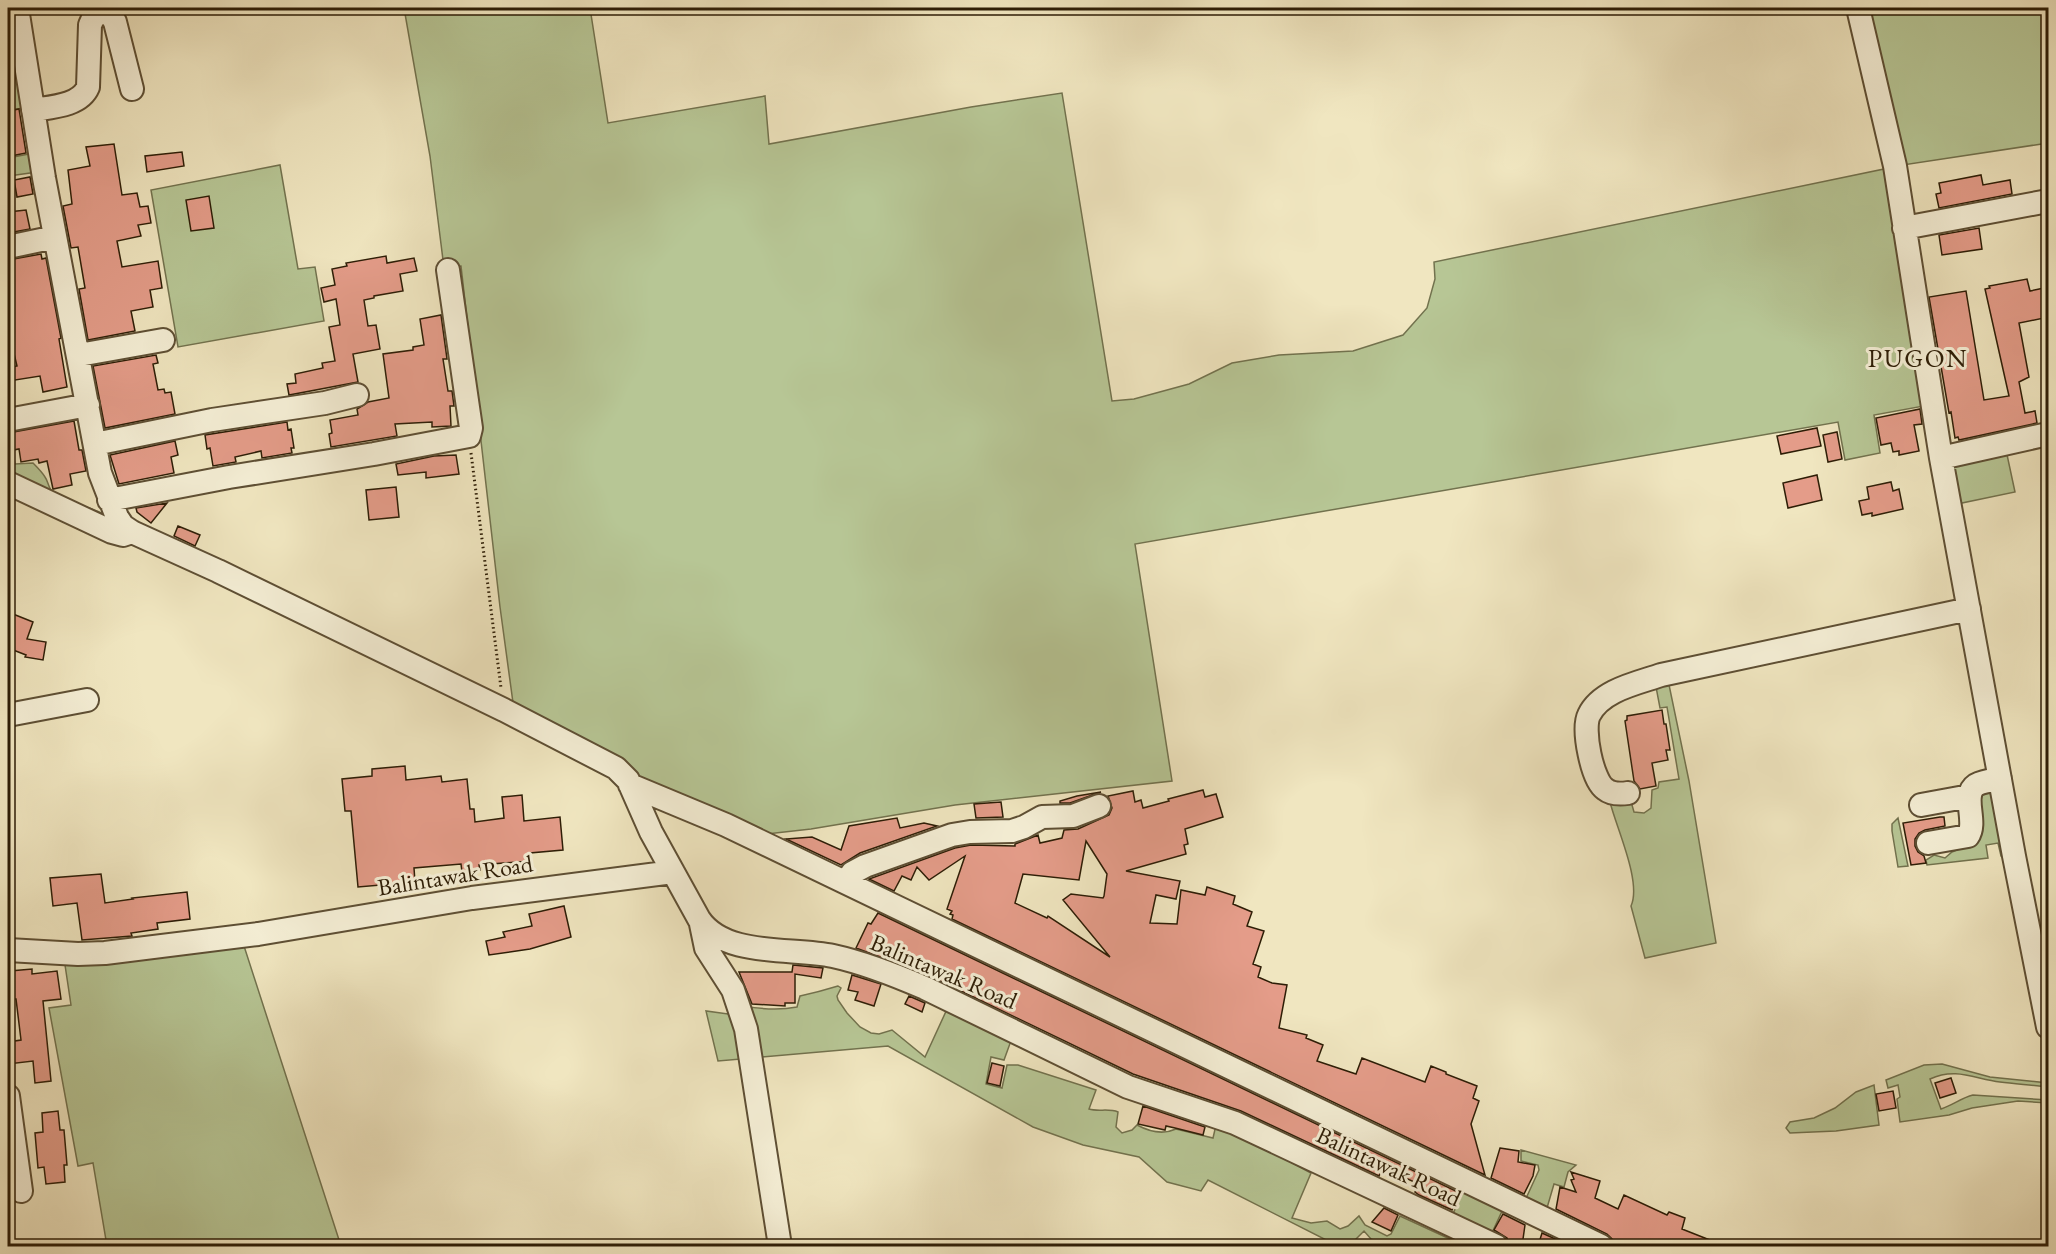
<svg xmlns="http://www.w3.org/2000/svg" width="2056" height="1254" font-family="'EB Garamond',serif">
  <style>
    .green { fill: #b7c695; stroke: #72724e; stroke-width: 1.5 }
    .building { fill: #e49c89; stroke: #2d1d06; stroke-width: 1.5; fill-rule: evenodd }
    .lines { fill: none; stroke-linecap: round; stroke-linejoin: round }
    .minor-casing { stroke: #5e4f34; stroke-width: 26 }
    .path { stroke: #2d1d06; stroke-width: 3; stroke-dasharray: 1.5 3; stroke-linecap: butt }
    .minor { stroke: #f5efd6; stroke-width: 22 }
    .labels { text-anchor: middle; dominant-baseline: central; stroke-width: 6; stroke-linejoin: round; paint-order: stroke }
    .street-label { font-size: 24px; fill: #2d1d06; stroke: #f5efd6 }
    .neighbourhood-label { font-size: 26px; letter-spacing: 1.5px; fill: #2d1d06; stroke: #f5efd6 }
  </style>
  <rect width="100%" height="100%" fill="#f0e6c0"/>
  <filter id="stains"><feTurbulence type="fractalNoise" baseFrequency=".00333" numOctaves="4"/><feColorMatrix values="0 0 0 0 .2 0 0 0 0 .09 0 0 0 0 .02 0 0 0 .5 -.17"/></filter>
  <radialGradient id="worn" r=".72"><stop offset=".6" stop-color="#630" stop-opacity="0"/><stop offset="1" stop-color="#630" stop-opacity=".3"/></radialGradient>
  <!-- green -->
  <path class="green" d="M 404,8 L 590,8 L 608,123 L 765,96 L 769,144 L 971,107 L 1062,93 L 1112,401 L 1134,399 L 1189,384 L 1232,363 L 1279,355 L 1353,351 L 1403,335 L 1427,308 L 1435,279 L 1434,262 L 1889,168 L 1924,406 L 1874,415 L 1880,453 L 1845,460 L 1838,422 L 1135,544 L 1172,781 L 955,805 L 811,829 L 758,835 L 631,779 L 514,710 L 500,607 L 461,266 L 444,268 L 430,156 Z
    M 1869,8 L 2048,8 L 2048,143 L 1903,165 L 1891,102 Z
    M 16,42 L 27,107 L 8,111 L 8,44 Z
    M 34,153 L 37,172 L 9,176 L 8,158 Z
    M 280,165 L 298,269 L 315,267 L 324,321 L 178,347 L 151,190 Z
    M 2006,450 L 2015,492 L 1957,504 L 1950,462 Z
    M 13,452 L 15,464 L 33,463 C 37,467 42,472 45,477 C 48,481 48,486 51,490 C 65,504 88,505 103,514 L 104,517 L 8,479 L 8,453 Z
    M 1668,680 L 1689,781 L 1716,943 L 1645,958 L 1631,906 C 1642,882 1616,827 1610,802 L 1630,798 L 1634,812 L 1644,813 L 1651,808 L 1652,790 L 1658,788 L 1659,782 L 1679,779 L 1667,707 L 1660,708 L 1656,687 Z
    M 1991,791 L 2008,855 L 2001,856 L 1998,843 L 1986,845 L 1988,858 L 1927,865 L 1926,860 L 1934,855 L 1945,858 L 1952,852 L 1973,843 L 1980,795 Z
    M 1898,818 L 1908,866 L 1898,867 L 1892,831 L 1892,824 Z
    M 244,946 L 341,1246 L 107,1246 L 93,1163 L 78,1166 L 49,1008 L 71,1005 L 65,965 Z
    M 838,986 L 841,988 L 837,996 L 838,1000 L 847,1013 L 860,1027 L 871,1033 L 879,1034 L 892,1030 L 925,1057 L 948,1007 L 1012,1038 L 1004,1060 L 991,1057 L 986,1084 L 1002,1088 L 1007,1065 L 1018,1065 L 1096,1090 L 1089,1109 C 1098,1112 1109,1108 1118,1112 L 1116,1127 L 1122,1133 L 1132,1130 L 1137,1125 C 1150,1132 1163,1135 1176,1129 L 1213,1138 L 1216,1125 L 1294,1158 L 1292,1163 L 1311,1173 L 1292,1218 L 1311,1223 L 1327,1221 L 1340,1229 L 1348,1226 L 1359,1216 L 1365,1225 L 1387,1236 L 1391,1234 L 1400,1216 L 1463,1245 L 1462,1246 L 1386,1246 L 1371,1239 L 1364,1231 L 1352,1243 L 1355,1246 L 1338,1246 L 1208,1180 L 1201,1191 L 1167,1182 L 1139,1157 L 1083,1145 L 1033,1127 L 888,1046 L 718,1061 L 706,1011 L 728,1014 L 738,1005 C 758,1009 776,1011 797,1007 L 800,996 C 814,993 825,990 838,986 Z
    M 1942,1064 L 1990,1077 L 2048,1083 L 2048,1087 C 2033,1085 2016,1084 2000,1082 C 1975,1079 1956,1067 1930,1079 L 1941,1109 C 1953,1105 1961,1098 1973,1095 L 2048,1100 L 2048,1103 L 2018,1101 L 1972,1108 L 1949,1115 L 1900,1122 L 1897,1099 L 1900,1097 L 1898,1085 L 1888,1088 L 1886,1080 L 1924,1065 Z
    M 1874,1085 L 1879,1125 L 1836,1131 L 1790,1133 L 1786,1128 L 1790,1122 L 1814,1118 L 1835,1108 L 1856,1092 Z
    M 1521,1150 L 1576,1165 L 1568,1172 L 1564,1187 L 1554,1184 L 1547,1208 L 1523,1205 L 1539,1170 L 1538,1165 L 1521,1161 Z
    M 1464,1190 L 1503,1209 L 1490,1237 L 1451,1218 Z"/>
  <!-- building -->
  <path class="building" d="M 19,109 L 26,153 L 11,156 L 8,130 L 8,111 Z
    M 114,144 L 122,195 L 137,193 L 140,207 L 148,206 L 151,223 L 138,225 L 141,236 L 117,241 L 122,267 L 158,261 L 162,288 L 150,290 L 153,307 L 131,311 L 135,331 L 88,340 L 79,289 L 85,288 L 78,247 L 71,248 L 63,206 L 72,204 L 68,170 L 90,166 L 86,147 Z
    M 182,152 L 184,166 L 147,172 L 145,156 Z
    M 1981,175 L 1983,185 L 2010,180 L 2012,194 L 1939,208 L 1936,194 L 1941,193 L 1939,183 Z
    M 30,177 L 33,194 L 17,197 L 14,180 Z
    M 209,196 L 214,228 L 191,231 L 186,200 Z
    M 26,210 L 30,229 L 8,233 L 8,212 Z
    M 1979,228 L 1982,249 L 1942,255 L 1939,235 Z
    M 41,254 L 42,259 L 46,258 L 61,338 L 59,339 L 67,387 L 43,392 L 40,376 L 9,381 L 8,370 L 8,368 L 17,366 L 11,341 L 8,342 L 8,260 Z
    M 386,256 L 387,263 L 414,258 L 417,271 L 400,274 L 403,291 L 374,296 L 374,298 L 364,300 L 368,326 L 376,325 L 380,349 L 353,354 L 358,382 L 289,395 L 287,384 L 296,383 L 295,374 L 323,368 L 322,363 L 335,361 L 329,327 L 340,325 L 336,299 L 324,302 L 321,288 L 335,285 L 332,269 L 347,266 L 346,263 Z
    M 2027,279 L 2030,291 L 2049,287 L 2049,317 L 2019,323 L 2029,377 L 2019,382 L 2025,413 L 2035,411 L 2037,423 L 1959,440 L 1958,437 L 1955,438 L 1951,412 L 1949,413 L 1929,297 L 1966,291 L 1984,400 L 2009,396 L 1985,289 L 1990,288 L 1989,286 Z
    M 441,315 L 447,359 L 443,359 L 448,391 L 452,391 L 454,406 L 450,406 L 451,426 L 432,427 L 432,422 L 395,424 L 397,436 L 331,447 L 329,434 L 332,433 L 330,420 L 358,415 L 357,409 L 368,402 L 389,398 L 383,354 L 413,350 L 413,347 L 424,345 L 420,319 Z
    M 156,355 L 158,363 L 153,364 L 158,390 L 164,389 L 165,393 L 171,392 L 175,414 L 105,428 L 93,366 Z
    M 1920,409 L 1922,424 L 1914,425 L 1919,451 L 1899,455 L 1899,451 L 1893,452 L 1891,443 L 1881,445 L 1876,418 Z
    M 74,421 L 79,450 L 82,450 L 86,471 L 70,474 L 72,485 L 53,489 L 47,461 L 39,463 L 38,459 L 21,462 L 19,449 L 8,451 L 8,433 Z
    M 287,422 L 288,430 L 291,429 L 294,448 L 291,448 L 292,453 L 262,458 L 261,451 L 235,457 L 236,462 L 213,466 L 210,448 L 207,449 L 205,435 Z
    M 1817,428 L 1821,446 L 1781,454 L 1777,436 Z
    M 1837,432 L 1842,459 L 1828,462 L 1823,435 Z
    M 175,441 L 178,455 L 171,457 L 174,473 L 119,484 L 110,455 Z
    M 456,455 L 459,474 L 426,478 L 426,472 L 398,475 L 396,464 L 434,456 Z
    M 1817,475 L 1822,500 L 1788,508 L 1783,483 Z
    M 1891,482 L 1893,491 L 1899,489 L 1903,509 L 1872,516 L 1872,513 L 1862,515 L 1859,501 L 1869,499 L 1867,487 Z
    M 396,487 L 399,517 L 369,520 L 366,490 Z
    M 167,503 L 151,523 L 137,512 L 136,508 Z
    M 178,526 L 200,535 L 195,546 L 174,536 Z
    M 8,612 L 33,622 L 27,639 L 46,642 L 43,660 L 25,657 L 26,655 L 8,648 Z
    M 1662,710 L 1664,724 L 1666,724 L 1670,750 L 1666,750 L 1668,760 L 1652,763 L 1656,786 L 1640,789 L 1634,781 L 1625,721 L 1627,720 L 1627,716 Z
    M 405,766 L 406,780 L 441,776 L 442,782 L 467,779 L 470,809 L 474,809 L 475,822 L 504,818 L 502,797 L 522,795 L 524,821 L 560,817 L 563,850 L 530,853 L 531,861 L 479,865 L 480,870 L 462,872 L 461,864 L 414,868 L 415,882 L 358,887 L 351,811 L 345,811 L 342,779 L 372,776 L 372,769 Z
    M 1203,790 L 1205,797 L 1216,794 L 1223,817 L 1185,829 L 1188,844 L 1184,845 L 1186,854 L 1126,871 L 1180,881 L 1176,899 L 1156,895 L 1150,923 L 1177,924 L 1181,890 L 1205,895 L 1207,887 L 1235,896 L 1233,904 L 1252,912 L 1247,926 L 1264,931 L 1253,964 L 1261,967 L 1258,977 L 1272,983 L 1287,985 L 1279,1028 L 1307,1035 L 1306,1038 L 1323,1045 L 1317,1061 L 1356,1074 L 1362,1058 L 1425,1082 L 1431,1066 L 1446,1072 L 1446,1074 L 1477,1086 L 1473,1098 L 1479,1101 L 1471,1124 L 1485,1175 L 952,919 L 953,915 L 950,914 L 952,911 L 947,909 L 965,856 L 929,880 L 917,867 L 911,880 L 902,876 L 894,891 L 869,879 L 955,848 L 971,845 L 1015,846 L 1015,844 L 1038,835 L 1040,843 L 1062,838 L 1064,830 L 1078,829 L 1109,815 L 1112,808 L 1108,796 L 1133,791 L 1135,802 L 1141,800 L 1143,808 L 1169,801 L 1168,799 ZM 1086,841 L 1107,874 L 1104,896 L 1103,898 L 1071,894 L 1063,900 L 1110,957 L 1048,916 L 1047,918 L 1015,903 L 1023,874 L 1079,880 Z
    M 1101,792 L 1070,803 L 1060,803 L 1060,801 L 1077,796 Z
    M 1001,802 L 1003,817 L 976,818 L 974,804 Z
    M 1940,817 L 1944,817 L 1945,826 L 1925,830 L 1919,833 L 1915,839 L 1915,846 L 1918,852 L 1924,856 L 1926,863 L 1911,865 L 1903,823 Z
    M 897,818 L 900,828 L 924,823 L 937,826 L 860,853 L 841,865 L 786,839 L 812,837 L 841,850 L 849,826 Z
    M 101,874 L 105,903 L 133,899 L 132,898 L 187,892 L 190,919 L 157,923 L 158,929 L 131,933 L 132,936 L 82,940 L 77,903 L 53,906 L 50,878 Z
    M 564,906 L 571,937 L 530,949 L 489,955 L 486,941 L 505,937 L 503,932 L 532,926 L 529,914 Z
    M 878,913 L 1460,1193 L 1452,1210 L 1419,1195 L 1415,1192 L 1419,1184 L 1392,1172 L 1392,1174 L 1382,1169 L 1379,1176 L 1241,1111 L 1133,1074 L 930,976 L 856,948 L 868,923 L 871,924 Z
    M 793,965 L 823,968 L 821,978 L 795,974 L 795,1003 L 785,1003 L 785,1006 L 752,1004 L 739,972 L 792,972 Z
    M 32,969 L 32,974 L 57,971 L 61,999 L 43,1001 L 51,1081 L 35,1083 L 33,1061 L 8,1064 L 8,1042 L 21,1040 L 16,999 L 13,999 L 10,971 Z
    M 852,975 L 881,984 L 874,1006 L 855,1000 L 858,992 L 848,990 Z
    M 909,996 L 925,1003 L 922,1012 L 905,1004 Z
    M 992,1063 L 1004,1066 L 1000,1086 L 987,1083 Z
    M 1951,1078 L 1956,1093 L 1940,1098 L 1935,1083 Z
    M 1893,1091 L 1896,1108 L 1879,1111 L 1876,1094 Z
    M 1143,1106 L 1205,1127 L 1203,1135 L 1175,1128 L 1166,1126 L 1165,1130 L 1138,1124 Z
    M 58,1111 L 60,1130 L 64,1130 L 67,1165 L 64,1165 L 65,1182 L 46,1184 L 44,1167 L 38,1168 L 35,1133 L 43,1132 L 42,1113 Z
    M 1500,1148 L 1519,1151 L 1518,1162 L 1535,1165 L 1533,1176 L 1524,1194 L 1491,1178 Z
    M 1571,1172 L 1600,1181 L 1595,1198 L 1618,1209 L 1624,1195 L 1667,1215 L 1669,1212 L 1685,1218 L 1682,1229 L 1725,1246 L 1614,1246 L 1612,1239 L 1607,1234 L 1556,1209 L 1560,1187 L 1576,1192 L 1571,1180 L 1574,1179 Z
    M 1384,1208 L 1398,1215 L 1391,1231 L 1372,1222 Z
    M 1503,1214 L 1525,1225 L 1522,1246 L 1509,1246 L 1507,1238 L 1494,1230 Z
    M 1542,1233 L 1571,1246 L 1538,1246 Z"/>
  <g class="lines">
    <defs>
      <path id="minor" d="M 17,8 L 44,178 L 100,473 L 117,517 L 123,526 L 132,532 L 218,571 L 504,710 L 616,768 L 628,780 L 651,832 L 699,919 C 725,958 792,947 833,956 C 865,963 895,975 925,988 L 1128,1087 L 1235,1123 L 1496,1246
        M 1858,8 L 1895,166 L 1941,458 L 2014,856 L 2048,1027
        M 33,110 C 51,107 80,106 88,87 L 90,25 L 94,16 L 104,12 L 111,15 L 115,22 L 132,89
        M 1904,228 L 2048,201
        M 8,247 L 55,237
        M 79,355 L 163,340
        M 8,420 L 88,405
        M 95,444 L 212,420 L 325,403 L 357,395
        M 1941,458 L 2048,434
        M 8,483 L 112,532 L 123,535 L 132,532
        M 109,500 L 229,477 L 374,454 L 469,436 L 471,428 L 448,270
        M 8,715 L 87,700
        M 630,785 L 726,825 L 1601,1246
        M 1628,793 C 1621,794 1611,794 1605,789 C 1592,780 1582,729 1589,715 C 1601,690 1638,683 1661,675 L 1969,609
        M 1921,805 L 1970,796
        M 1928,843 L 1968,836 C 1978,822 1961,795 1976,785 C 1983,781 1993,780 2000,779
        M 846,882 L 852,873 L 865,866 L 952,835 L 970,832 L 1012,831 L 1024,827 L 1042,817 L 1073,816 L 1099,806
        M 701,924 L 706,948 L 733,990 L 746,1029 L 780,1246
        M 8,950 L 78,954 L 105,953 L 258,934 L 472,898 L 673,872
        M 8,1096 L 21,1191"/>
    </defs>
    <!-- minor casing -->
    <use href="#minor" class="minor-casing"/>
    <!-- path -->
    <path class="path" d="M 471,453 L 501,688"/>
    <!-- minor -->
    <use href="#minor" class="minor"/>
  </g>
  <g class="labels">
    <!-- street labels -->
    <g class="street-label">
      <text transform="translate(455 875) rotate(-9)">Balintawak Road</text>
      <text transform="translate(944 971) rotate(23)">Balintawak Road</text>
      <text transform="translate(1389 1166) rotate(25)">Balintawak Road</text>
    </g>
    <!-- neighbourhood labels -->
    <g class="neighbourhood-label">
      <text x="1918" y="358">PUGON</text>
    </g>
  </g>
  <!-- margin -->
  <rect width="2056" height="1254" fill="none" stroke="#f0e6c0" stroke-width="30"/>
  <rect x="9" y="9" width="2038" height="1236" fill="none" stroke="#2d1d06" stroke-width="3"/>
  <rect x="15" y="15" width="2026" height="1224" fill="none" stroke="#2d1d06" stroke-width="1.5"/>
  <rect width="100%" height="100%" filter="url(#stains)"/>
  <rect width="100%" height="100%" fill="url(#worn)"/>
</svg>
